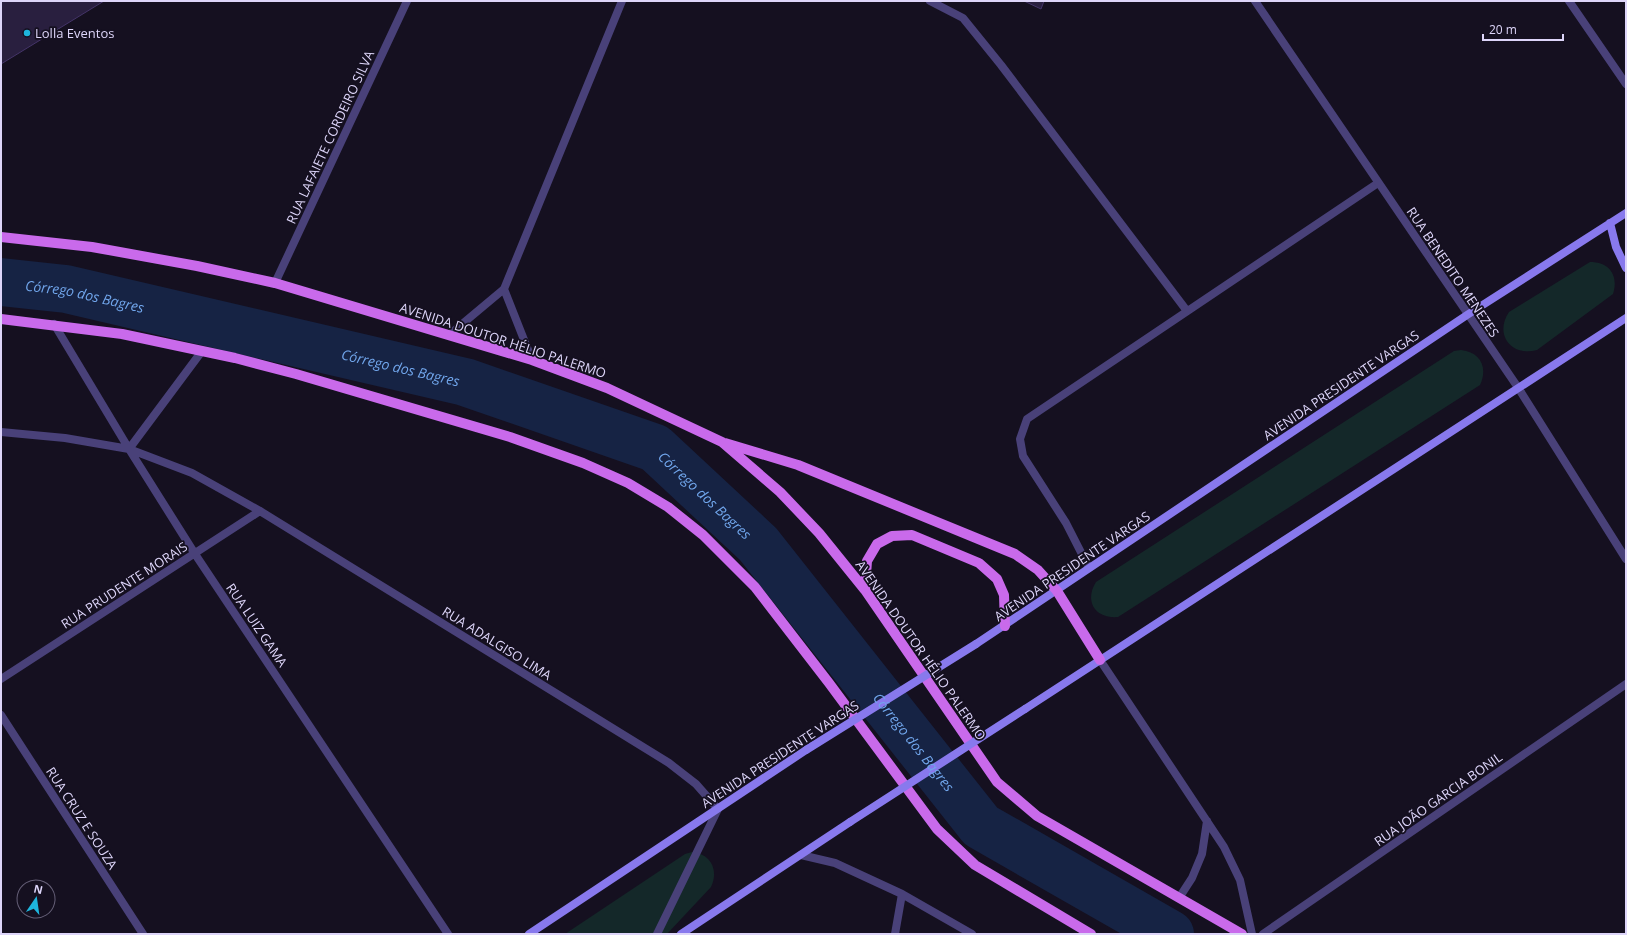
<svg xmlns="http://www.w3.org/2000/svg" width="1627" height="935" font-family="'Open Sans',sans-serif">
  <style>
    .green { fill: #142829 }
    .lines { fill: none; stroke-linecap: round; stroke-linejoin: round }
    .river { stroke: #162344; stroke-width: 48 }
    .building { fill: #291f3f; stroke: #443468 }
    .lane { stroke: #494179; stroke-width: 8 }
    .street { stroke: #494179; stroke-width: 8 }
    .secondary { stroke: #8879ed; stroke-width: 8 }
    .primary { stroke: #c96aeb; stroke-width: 10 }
    .secondary-bridge { stroke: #8879ed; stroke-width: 8 }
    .poi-dot { fill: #1eb5dd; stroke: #151020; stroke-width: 1.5 }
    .labels { text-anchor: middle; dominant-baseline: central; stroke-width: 3.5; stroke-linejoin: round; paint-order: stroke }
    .poi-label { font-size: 13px; fill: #ddd5f9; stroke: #151020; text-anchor: start }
    .street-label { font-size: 13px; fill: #ddd5f9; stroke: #151020 }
    .water-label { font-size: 14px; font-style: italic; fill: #71a6ec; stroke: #151020 }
  </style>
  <rect width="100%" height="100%" fill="#151020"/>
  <!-- green -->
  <path class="green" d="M 1590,262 C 1609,262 1619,275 1613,294 L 1537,350 C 1511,357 1494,334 1509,312 Z
    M 1461,350 C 1481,352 1488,368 1480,385 L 1118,617 C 1095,619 1084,601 1096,582 L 1454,351 Z
    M 692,852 C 711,854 719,870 711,887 L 667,934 L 565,934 L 685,854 Z"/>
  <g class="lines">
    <!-- river -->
    <path class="river" id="s1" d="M 1,282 L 66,289 L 465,382 L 655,448 L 758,544 L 981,826 L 1170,934"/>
  </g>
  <!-- building -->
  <path class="building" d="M 1,1 L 104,1 L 1,64 Z
    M 1024,1 L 1044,1 L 1041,9 Z"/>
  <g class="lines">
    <!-- lane -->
    <path class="lane" d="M 930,1 L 963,18 L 1001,65 L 1187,311
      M 504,289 L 532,360
      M 449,335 L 504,289 L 622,1
      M 1089,568 L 1066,523 L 1023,456 L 1020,439 L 1027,419 L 1378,183"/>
    <!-- street -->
    <path class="street" d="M 1255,1 L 1519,389 L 1626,559
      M 1569,1 L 1626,84
      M 275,283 L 407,1
      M 54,324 L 129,449 L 195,554 L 448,934
      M 1,432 L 65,438 L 129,449 L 192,473 L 260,511 L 669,763 L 696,784 L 718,809 L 657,934
      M 129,449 L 202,351
      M 1100,660 L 1224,847 L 1240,880 L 1252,934
      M 1,679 L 260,511
      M 1,715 L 143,934
      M 801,855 L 835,863 L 902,894 L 972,934
      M 1179,898 L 1192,878 L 1202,854 L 1207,821
      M 895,934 L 902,894
      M 1263,934 L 1626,684"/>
    <!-- secondary -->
    <path class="secondary" d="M 1610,223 L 1616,247 L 1626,268
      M 976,644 L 1467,315 L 1626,213
      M 1025,709 L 1626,318
      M 529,934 L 806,750
      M 681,934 L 850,822"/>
    <!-- primary -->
    <path class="primary" d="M 1,237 L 92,247 L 197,266 L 275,283 L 532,360 L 607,388 L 722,442 L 780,492 L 819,533 L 865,590 L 997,782 L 1037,816 L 1242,934
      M 1,319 L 122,334 L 235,358 L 296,374 L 510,437 L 583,463 L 628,483 L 668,507 L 703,535 L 755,587 L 829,683 L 937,829 L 975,865 L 1091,934
      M 725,443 L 798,465 L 1015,554 L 1038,570 L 1057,591 L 1100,660
      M 865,590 L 867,561 L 877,544 L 892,536 L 912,535 L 979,563 L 997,579 L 1004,595 L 1005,626"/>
    <!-- secondary-bridge -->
    <path class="secondary-bridge" d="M 806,750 L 976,644
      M 850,822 L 1025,709"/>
  </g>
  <!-- markers -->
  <circle class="poi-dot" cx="27" cy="33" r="4"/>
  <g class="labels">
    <!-- poi labels -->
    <g class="poi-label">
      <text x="35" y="33">Lolla Eventos</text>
    </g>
    <!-- street labels -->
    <g class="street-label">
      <text transform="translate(330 137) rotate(-65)">RUA LAFAIETE CORDEIRO SILVA</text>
      <text transform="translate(1453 272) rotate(56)">RUA BENEDITO MENEZES</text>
      <text transform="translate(503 340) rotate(18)">AVENIDA DOUTOR HÉLIO PALERMO</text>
      <text transform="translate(1341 385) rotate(-34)">AVENIDA PRESIDENTE VARGAS</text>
      <text transform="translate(1072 566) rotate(-34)">AVENIDA PRESIDENTE VARGAS</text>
      <text transform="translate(124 585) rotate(-33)">RUA PRUDENTE MORAIS</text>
      <text transform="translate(257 625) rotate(56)">RUA LUIZ GAMA</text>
      <text transform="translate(497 643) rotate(32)">RUA ADALGISO LIMA</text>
      <text transform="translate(921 650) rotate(55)">AVENIDA DOUTOR HÉLIO PALERMO</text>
      <text transform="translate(780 754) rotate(-33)">AVENIDA PRESIDENTE VARGAS</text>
      <text transform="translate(1438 799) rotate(-35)">RUA JOÃO GARCIA BONIL</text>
      <text transform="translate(82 818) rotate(57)">RUA CRUZ E SOUZA</text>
    </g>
    <!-- water labels -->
    <g class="water-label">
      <text stroke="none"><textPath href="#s1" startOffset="85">Córrego dos Bagres</textPath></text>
      <text stroke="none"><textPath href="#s1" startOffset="409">Córrego dos Bagres</textPath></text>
      <text stroke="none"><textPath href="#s1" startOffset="745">Córrego dos Bagres</textPath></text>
      <text stroke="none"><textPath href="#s1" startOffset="1069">Córrego dos Bagres</textPath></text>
    </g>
  </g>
  <!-- border -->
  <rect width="1627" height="935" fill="none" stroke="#ddd5f9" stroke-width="4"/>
  <!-- north arrow -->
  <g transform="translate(36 899) rotate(13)"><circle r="19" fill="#151020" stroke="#655f77"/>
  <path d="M0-3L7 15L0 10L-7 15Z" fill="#1eb5dd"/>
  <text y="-6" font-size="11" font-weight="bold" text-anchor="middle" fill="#ddd5f9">N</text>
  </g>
  <!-- scale -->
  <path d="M1483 34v6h80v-6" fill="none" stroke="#ddd5f9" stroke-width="2"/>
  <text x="1489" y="34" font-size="12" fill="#ddd5f9" stroke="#151020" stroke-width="3" paint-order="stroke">20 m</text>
</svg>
